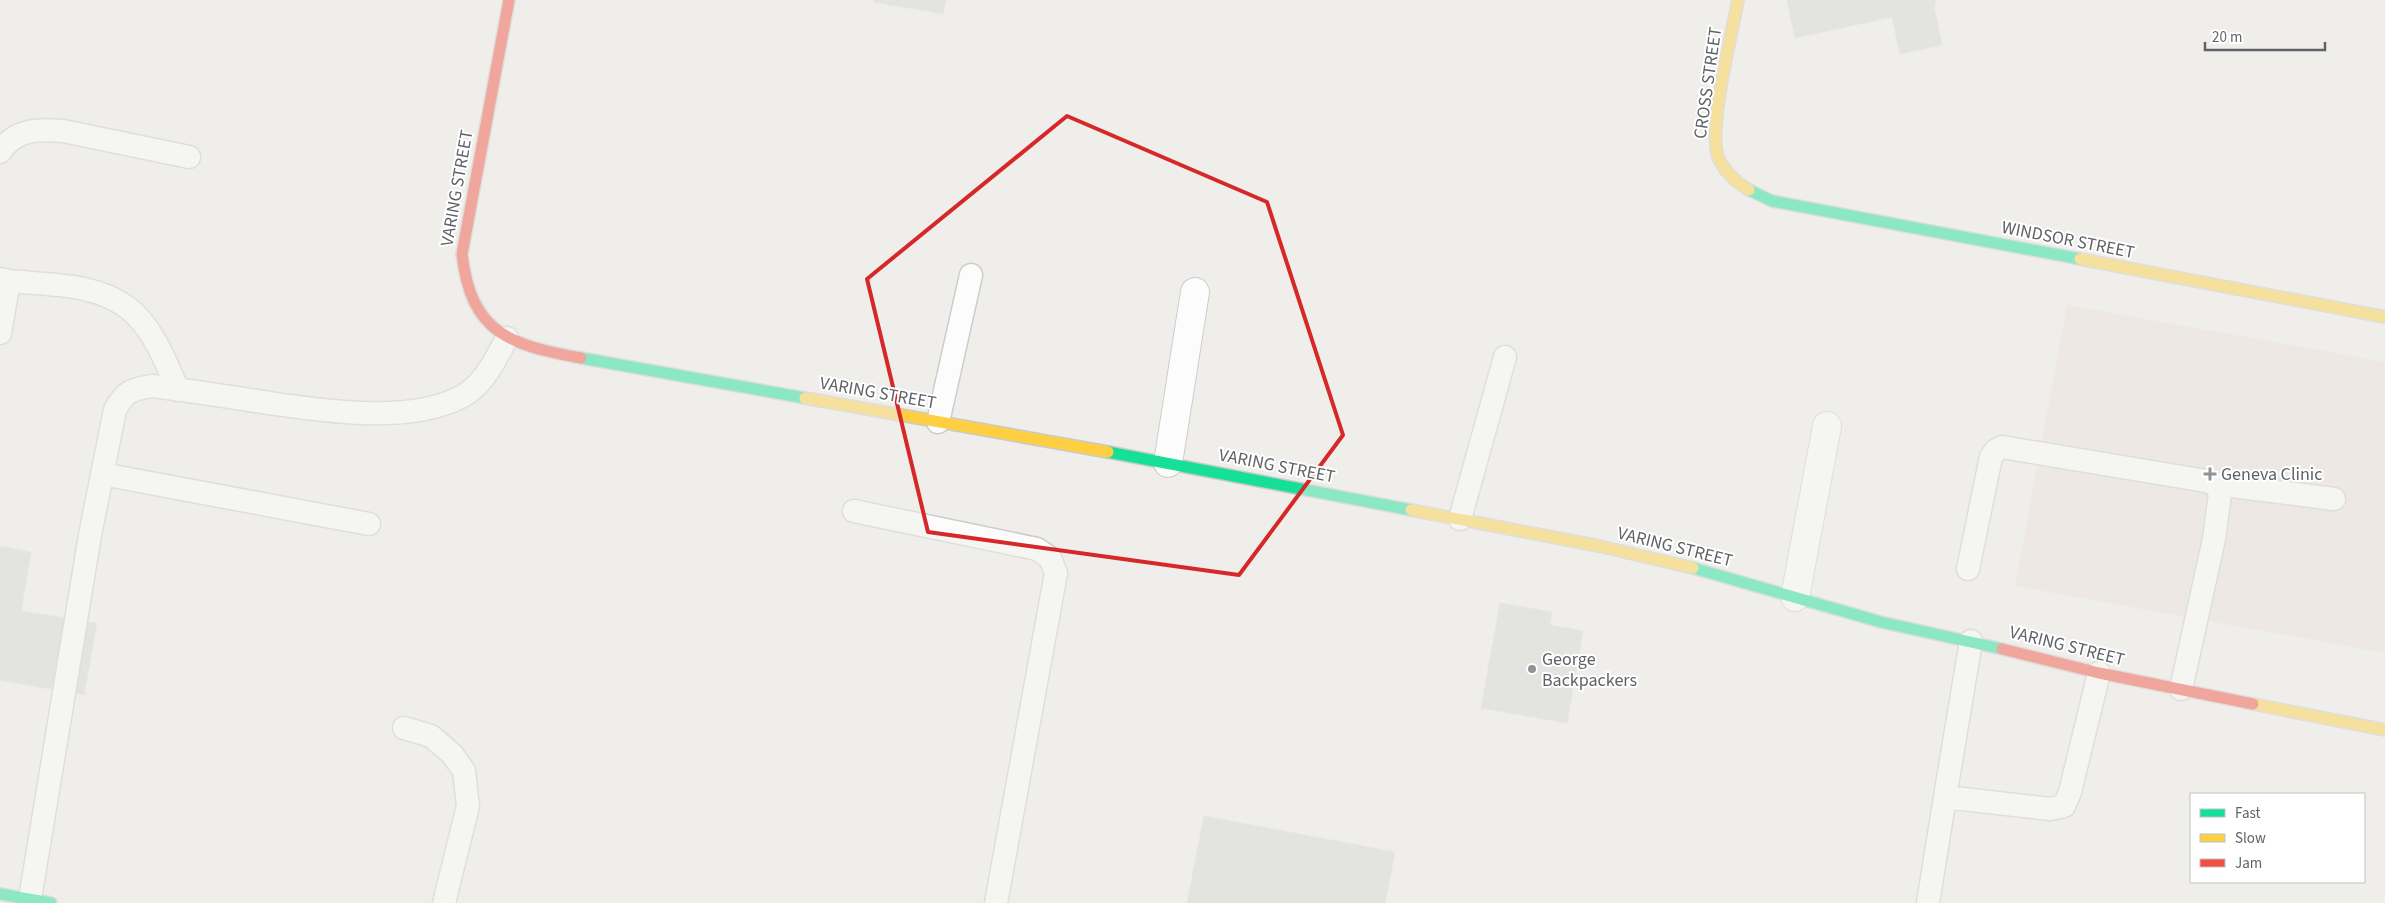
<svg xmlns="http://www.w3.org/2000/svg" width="2385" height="903" font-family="'Source Sans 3',sans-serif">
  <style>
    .medical { fill: #eae0de }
    .building { fill: #d6d5d3; stroke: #deddd9 }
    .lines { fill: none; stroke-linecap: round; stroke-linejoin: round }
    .lane-casing { stroke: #cbcccc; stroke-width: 25 }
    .street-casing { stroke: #cbcccc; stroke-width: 30 }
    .fast-casing { stroke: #cacacb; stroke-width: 14 }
    .slow-casing { stroke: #cacacb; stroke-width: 14 }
    .jam-casing { stroke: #cacacb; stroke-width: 14 }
    .lane { stroke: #fdfcfc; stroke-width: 22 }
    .street { stroke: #fdfcfc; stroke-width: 28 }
    .fast { stroke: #16e098; stroke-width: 11 }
    .slow { stroke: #ffcf43; stroke-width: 11 }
    .jam { stroke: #f24e42; stroke-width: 11 }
    .marked { fill: none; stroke: #d62828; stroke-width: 4; stroke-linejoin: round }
    .poi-dot { fill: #919496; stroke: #fff; stroke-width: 2 }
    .labels { text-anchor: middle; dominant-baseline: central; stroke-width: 4; stroke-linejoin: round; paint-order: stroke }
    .street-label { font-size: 18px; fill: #5f6368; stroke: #fff }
    .poi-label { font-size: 18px; fill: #5f6368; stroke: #fff; text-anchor: start }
  </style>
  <rect width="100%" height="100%" fill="#efeeea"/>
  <!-- medical -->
  <path class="medical" d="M 2067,305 L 2385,362 L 2385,653 L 2015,586 Z"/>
  <!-- building -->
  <path class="building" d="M 874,0 L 946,0 L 943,14 L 874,2 Z
    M 1787,0 L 1936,0 L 1934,7 L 1942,45 L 1900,54 L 1892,17 L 1795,38 Z
    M 0,546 L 31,552 L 21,611 L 97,623 L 84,695 L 0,680 Z
    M 1500,603 L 1552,612 L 1550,625 L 1583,631 L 1567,723 L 1481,708 Z
    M 1204,816 L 1395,852 L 1385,903 L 1187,903 Z"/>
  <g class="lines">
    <defs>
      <path id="lane" d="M 0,152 C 15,129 38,129 63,131 L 189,157
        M 0,279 L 9,281 L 0,333
        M 9,281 C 48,285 96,283 128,308 C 153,327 166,363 178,390
        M 938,422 L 971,275
        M 102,474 L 369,524
        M 2216,484 L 2334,499
        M 854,511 L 1037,549 L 1050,558 L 1056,573 L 996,903
        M 1460,519 L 1505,357
        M 1968,569 L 1991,457 L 1996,450 L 2002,447 L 2206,481 L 2216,484 L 2220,494 L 2214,539 L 2181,689
        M 1971,641 L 1945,797 L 2050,809 L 2064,806 L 2070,792 L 2099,673
        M 404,728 L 431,736 L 452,754 L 464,771 L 468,806 L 444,903
        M 30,899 L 90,535 L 115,410 C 125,391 132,389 153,386 C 190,391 226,396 262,402 C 320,410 407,425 461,397 C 484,385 495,360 507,338
        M 1928,903 L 1945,797"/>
      <path id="street" d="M 1168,463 L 1195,292
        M 1795,597 L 1827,426"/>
      <path id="fast" d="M 1749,190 L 1772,201 L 2080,259
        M 581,358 L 805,398
        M 1108,452 L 1411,510
        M 1693,568 L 1881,622 L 2002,649
        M 0,894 L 51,903"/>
      <path id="slow" d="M 1738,0 C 1732,34 1708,127 1718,157 C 1724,171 1736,182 1749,190
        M 2080,259 L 2385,317
        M 805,398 L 1108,452
        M 1411,510 L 1599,546 L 1693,568
        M 2253,704 L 2385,730"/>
      <path id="jam" d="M 509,0 L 462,254 C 471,335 512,345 581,358
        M 2002,649 L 2099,673 L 2253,704"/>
    </defs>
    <!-- lane casing -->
    <use href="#lane" class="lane-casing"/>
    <!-- street casing -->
    <use href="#street" class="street-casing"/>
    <!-- fast casing -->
    <use href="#fast" class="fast-casing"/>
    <!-- slow casing -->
    <use href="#slow" class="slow-casing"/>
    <!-- jam casing -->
    <use href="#jam" class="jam-casing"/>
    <!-- lane -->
    <use href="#lane" class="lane"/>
    <!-- street -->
    <use href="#street" class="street"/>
    <!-- fast -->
    <use href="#fast" class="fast"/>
    <!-- slow -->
    <use href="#slow" class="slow"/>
    <!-- jam -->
    <use href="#jam" class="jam"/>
  </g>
  <!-- marked area -->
  <path d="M0 0H2385V903H0ZM 1067,116 L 1267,202 L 1343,435 L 1239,575 L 928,532 L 867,279 Z" fill="#efeeea" fill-opacity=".55" fill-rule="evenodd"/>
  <path class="marked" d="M 1067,116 L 1267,202 L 1343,435 L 1239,575 L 928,532 L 867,279 Z"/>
  <!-- markers -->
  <g class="poi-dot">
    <path d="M2207.5 466.5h5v5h5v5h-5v5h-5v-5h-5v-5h5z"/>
    <circle cx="1532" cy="669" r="5"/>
  </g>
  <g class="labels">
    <!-- street labels -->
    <g class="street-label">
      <text transform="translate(1708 83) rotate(-82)">CROSS STREET</text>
      <text transform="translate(457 188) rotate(-80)">VARING STREET</text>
      <text transform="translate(2068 240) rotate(11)">WINDSOR STREET</text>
      <text transform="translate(878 393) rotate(10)">VARING STREET</text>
      <text transform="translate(1277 466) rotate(11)">VARING STREET</text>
      <text transform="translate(1675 547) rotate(14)">VARING STREET</text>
      <text transform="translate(2067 646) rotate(14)">VARING STREET</text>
    </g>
    <!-- poi labels -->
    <g class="poi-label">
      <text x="2221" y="474">Geneva Clinic</text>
      <text x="1542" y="659">George<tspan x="1542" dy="21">Backpackers</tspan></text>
    </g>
  </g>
  <!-- legend -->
  <rect x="2190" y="793" width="175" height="90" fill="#ffffff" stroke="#bfc1c3"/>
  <rect x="2200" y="809" width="25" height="8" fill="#16e098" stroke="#bfc1c3"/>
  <text x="2235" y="818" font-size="15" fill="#5f6368">Fast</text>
  <rect x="2200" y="834" width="25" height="8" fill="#ffcf43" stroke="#bfc1c3"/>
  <text x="2235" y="843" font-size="15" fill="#5f6368">Slow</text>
  <rect x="2200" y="859" width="25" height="8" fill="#f24e42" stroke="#bfc1c3"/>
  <text x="2235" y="868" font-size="15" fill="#5f6368">Jam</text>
  <!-- scale -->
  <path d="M2205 42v8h120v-8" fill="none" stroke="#5f6368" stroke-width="2.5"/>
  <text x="2212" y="42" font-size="15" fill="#5f6368" stroke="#ffffff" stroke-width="4" paint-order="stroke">20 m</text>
</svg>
